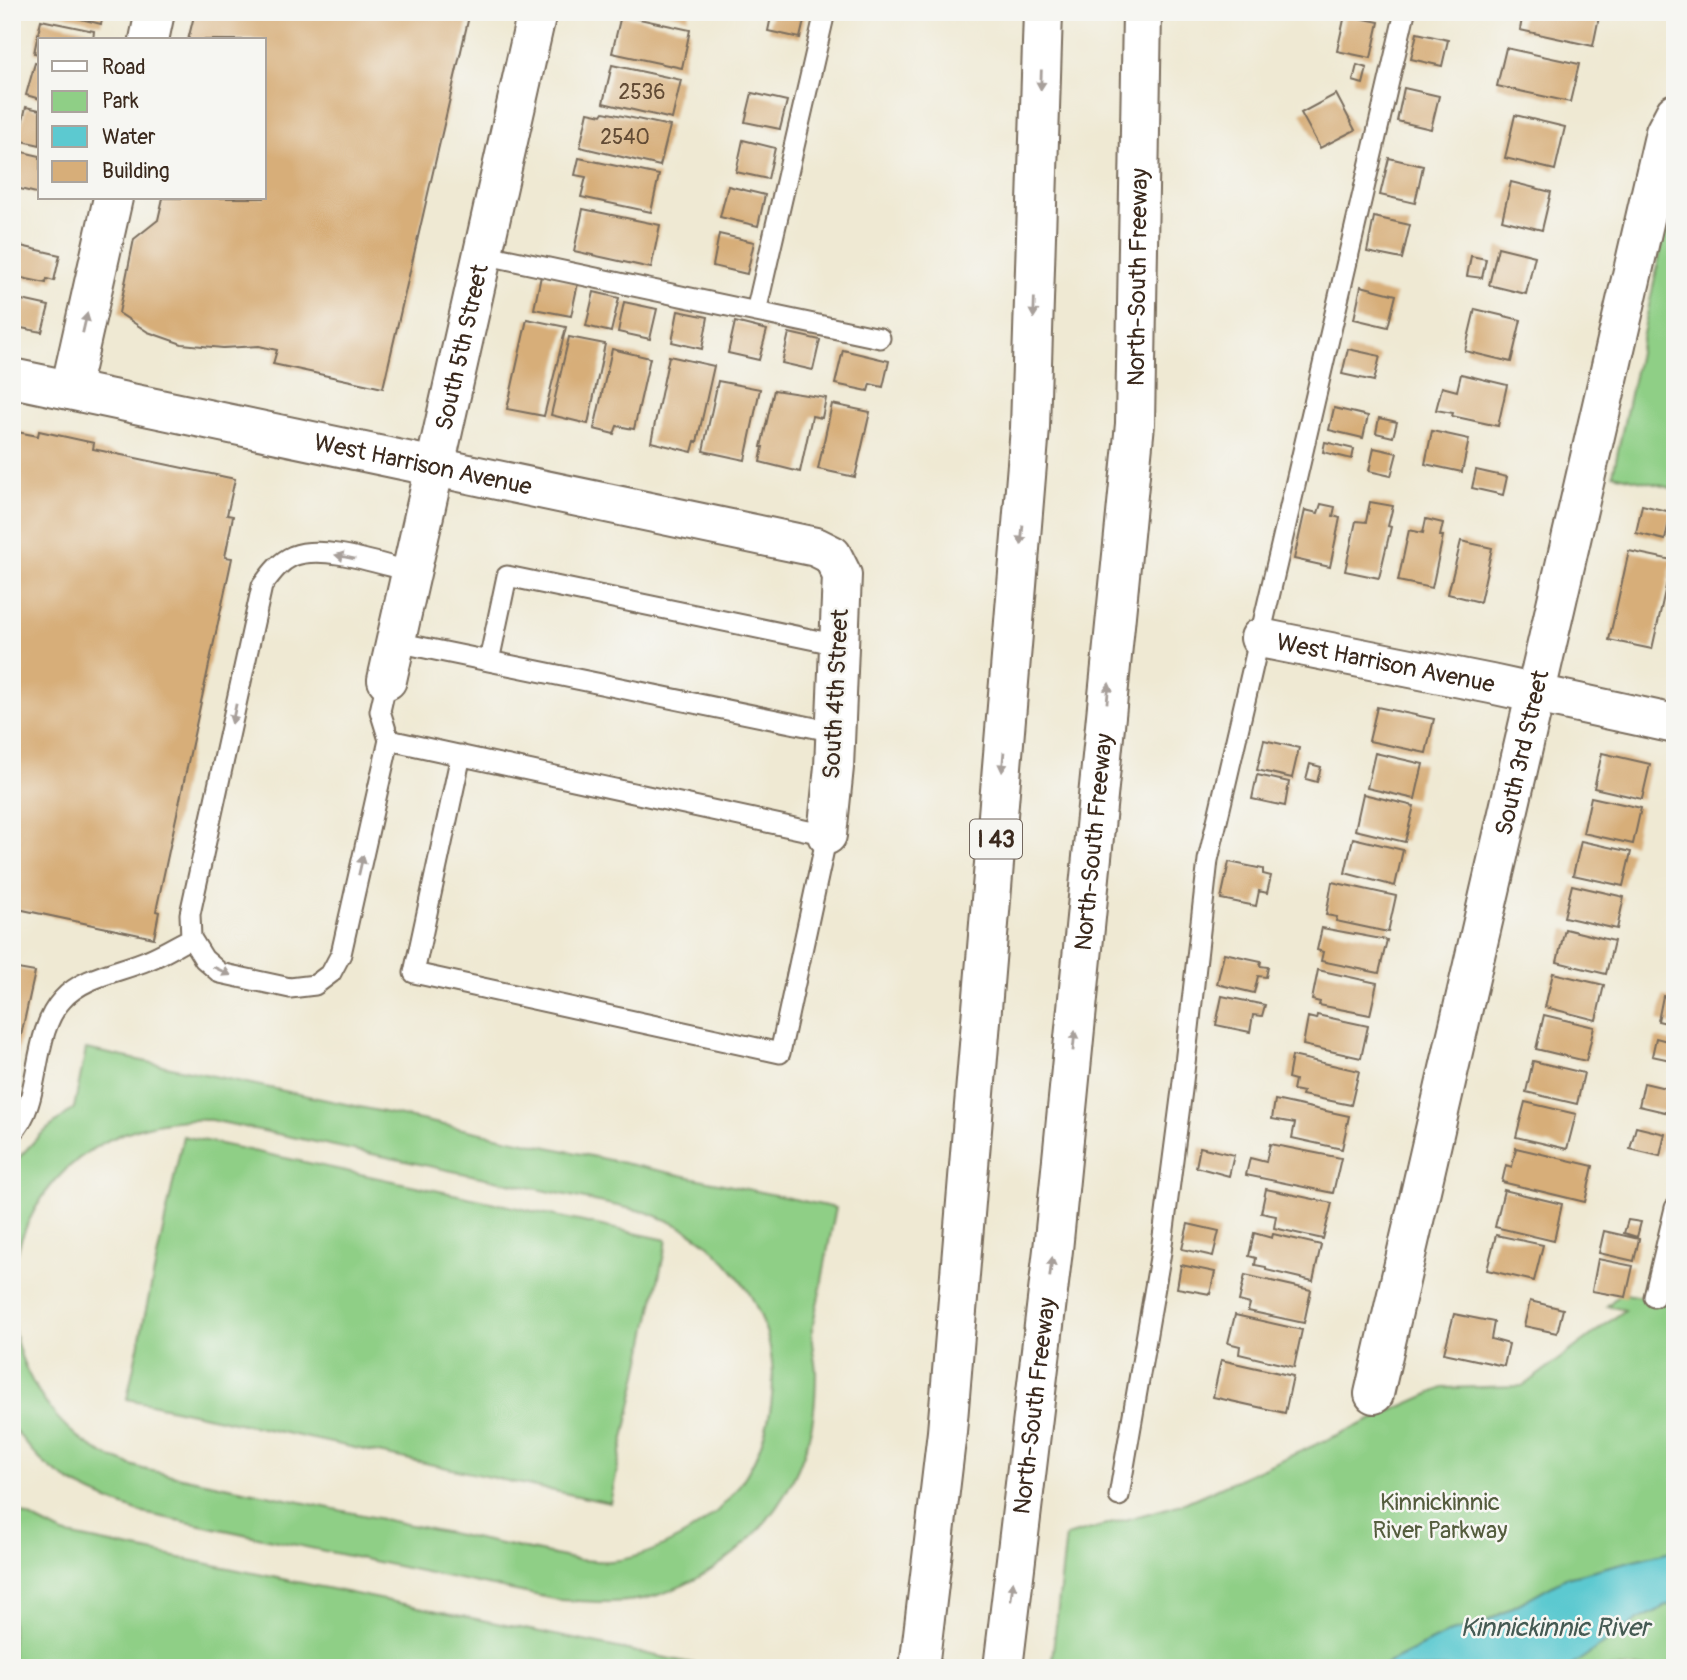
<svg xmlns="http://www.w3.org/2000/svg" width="1687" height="1680" font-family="Pangolin,sans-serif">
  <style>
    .green { fill: #8fcf86; stroke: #657c52; stroke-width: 2 }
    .water { fill: #5cc9d0; stroke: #4c7a77; stroke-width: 2 }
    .building { fill: #d7ae79 }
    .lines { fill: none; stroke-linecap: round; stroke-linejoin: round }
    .service-casing { stroke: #7a6d5d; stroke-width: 23 }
    .minor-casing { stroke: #7a6d5d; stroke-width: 42 }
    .motorway-casing { stroke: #7a6d5d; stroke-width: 42 }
    .service { stroke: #fff; stroke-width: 19 }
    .minor { stroke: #fff; stroke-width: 38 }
    .motorway { stroke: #fff; stroke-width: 38 }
    .oneway { fill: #a79f9a }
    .labels { text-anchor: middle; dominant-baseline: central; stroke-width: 5; stroke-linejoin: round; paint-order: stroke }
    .number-label { font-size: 21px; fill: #624b35 }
    .shield { fill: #f6f6f2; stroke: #73675e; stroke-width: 2 }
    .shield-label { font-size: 23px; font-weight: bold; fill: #3b2a1e }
    .street-label { font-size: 24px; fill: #3b2a1e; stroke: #f6f6f2 }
    .park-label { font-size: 24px; fill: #545c3d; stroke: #f6f6f2 }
    .water-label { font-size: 26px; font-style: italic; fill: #455a53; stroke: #f6f6f2 }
  </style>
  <rect width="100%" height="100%" fill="#f6f6f2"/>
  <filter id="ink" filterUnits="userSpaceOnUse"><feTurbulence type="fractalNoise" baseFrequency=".0143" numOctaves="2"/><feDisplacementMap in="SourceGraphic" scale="14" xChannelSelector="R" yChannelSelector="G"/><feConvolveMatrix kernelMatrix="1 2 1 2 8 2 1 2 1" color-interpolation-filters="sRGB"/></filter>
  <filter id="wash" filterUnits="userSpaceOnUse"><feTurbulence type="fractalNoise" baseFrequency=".00686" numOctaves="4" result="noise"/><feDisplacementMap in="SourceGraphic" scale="28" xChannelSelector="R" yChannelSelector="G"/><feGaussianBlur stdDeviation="1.57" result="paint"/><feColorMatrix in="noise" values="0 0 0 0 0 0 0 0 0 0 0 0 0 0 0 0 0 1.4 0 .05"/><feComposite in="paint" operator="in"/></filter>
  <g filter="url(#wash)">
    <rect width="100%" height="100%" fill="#efe9d3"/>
    <!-- green -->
    <path class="green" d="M 1675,184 L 1675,489 L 1613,474 Z
      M 86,1049 L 836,1208 C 830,1236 825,1264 820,1292 C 817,1305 813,1320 812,1334 C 811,1346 815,1358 816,1371 C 816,1388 815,1407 812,1424 C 795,1506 735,1571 655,1596 C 625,1605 590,1602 559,1600 L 143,1513 C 108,1501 74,1488 45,1464 C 33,1454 23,1439 12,1427 L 12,1312 C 15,1362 43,1411 84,1442 C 102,1455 122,1462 143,1469 L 578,1560 C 589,1560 600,1562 610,1561 C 638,1559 666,1546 690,1532 C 765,1486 796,1381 754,1302 C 745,1283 730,1266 715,1251 C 696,1232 671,1221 646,1212 L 211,1120 C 110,1115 28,1174 12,1276 L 12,1165 L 39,1136 L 74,1108 Z
      M 183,1136 L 667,1240 L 610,1503 L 127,1399 Z
      M 1621,1293 L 1675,1304 L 1675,1550 L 1567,1577 L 1482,1624 L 1448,1633 L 1378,1668 L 1051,1668 L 1066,1536 L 1182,1504 L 1443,1388 L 1523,1386 L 1625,1310 L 1607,1306 Z
      M 12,1508 L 63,1534 L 715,1668 L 12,1668 Z
      M 1675,1602 L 1675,1668 L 1568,1668 L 1636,1621 Z"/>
    <!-- water -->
    <path class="water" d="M 1675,1550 L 1675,1602 L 1636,1621 L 1568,1668 L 1378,1668 L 1448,1633 L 1483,1624 L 1567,1577 Z"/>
    <g id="blocks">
      <!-- building -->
      <path class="building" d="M 53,12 L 104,12 L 101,24 Z
        M 195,12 L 470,12 L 383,388 L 273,364 L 277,350 L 259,346 L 223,348 L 182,344 L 148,332 L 119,313 L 134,239 L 158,220 L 163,198 L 264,198 L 264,40 L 188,40 Z
        M 665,12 L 689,12 L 688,18 Z
        M 772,12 L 806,12 L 800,38 L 768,31 Z
        M 1523,12 L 1600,12 L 1593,46 L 1520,30 Z
        M 621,15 L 690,30 L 682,68 L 612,53 Z
        M 1345,15 L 1379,22 L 1371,58 L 1337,51 Z
        M 41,20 L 94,31 L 93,40 L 40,40 L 40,54 L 34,53 Z
        M 1417,33 L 1448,40 L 1442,66 L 1411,59 Z
        M 1506,48 L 1579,64 L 1570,102 L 1497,86 Z
        M 35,63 L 40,64 L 40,99 L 26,95 Z
        M 612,65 L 681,80 L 672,119 L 603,103 Z
        M 1357,65 L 1367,68 L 1363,84 L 1353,81 Z
        M 1404,88 L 1439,96 L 1431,129 L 1397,121 Z
        M 752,93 L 787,101 L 780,129 L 745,122 Z
        M 1336,94 L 1355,130 L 1320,148 L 1301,113 Z
        M 26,107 L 40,110 L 40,145 L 18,140 Z
        M 588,112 L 602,115 L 604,112 L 670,126 L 660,166 L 580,147 Z
        M 1515,115 L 1565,127 L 1555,170 L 1505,158 Z
        M 743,140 L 775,148 L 768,179 L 736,172 Z
        M 18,151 L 40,156 L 40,194 L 12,187 L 12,167 L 15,168 Z
        M 579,158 L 659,175 L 651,212 L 581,197 L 586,177 L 575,175 Z
        M 1389,158 L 1423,166 L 1415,203 L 1380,195 Z
        M 1511,182 L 1551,192 L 1542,230 L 1502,220 Z
        M 728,186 L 765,195 L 758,226 L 720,217 Z
        M 583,209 L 660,225 L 651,268 L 574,251 Z
        M 1374,217 L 1410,225 L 1402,259 L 1367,252 Z
        M 719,234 L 754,242 L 747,274 L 713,266 Z
        M 12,244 L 60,255 L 54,281 L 47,279 L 46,283 L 12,276 Z
        M 1498,247 L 1535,256 L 1526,294 L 1489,285 Z
        M 1471,256 L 1486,259 L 1482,278 L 1467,276 Z
        M 541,276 L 578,283 L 571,316 L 534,309 Z
        M 1361,286 L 1396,295 L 1388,327 L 1354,319 Z
        M 594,292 L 619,298 L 611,332 L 586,326 Z
        M 22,300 L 49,306 L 42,332 L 16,327 Z
        M 624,302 L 657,309 L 650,339 L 618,332 Z
        M 1475,309 L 1521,320 L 1511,362 L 1465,351 Z
        M 678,311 L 708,317 L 702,349 L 672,342 Z
        M 527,319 L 566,327 L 544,416 L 507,409 Z
        M 735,322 L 767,330 L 759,360 L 728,353 Z
        M 789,333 L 820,340 L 813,370 L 782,363 Z
        M 569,337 L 605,344 L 588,424 L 551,415 Z
        M 612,349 L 650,358 L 634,429 L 617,426 L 614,434 L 594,429 Z
        M 1348,349 L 1380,356 L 1374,381 L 1342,374 Z
        M 843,350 L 889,361 L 883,387 L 870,384 L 868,391 L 835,384 Z
        M 669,356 L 714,366 L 697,442 L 695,441 L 692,452 L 651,442 Z
        M 1461,374 L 1507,385 L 1498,426 L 1452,416 L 1453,413 L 1436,410 L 1442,387 L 1457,391 Z
        M 718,381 L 760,389 L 745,460 L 703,451 Z
        M 774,390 L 826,398 L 822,418 L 812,416 L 800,472 L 760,462 L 763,447 L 761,447 Z
        M 832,404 L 870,412 L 855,477 L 818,469 Z
        M 1334,408 L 1368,416 L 1363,438 L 1329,430 Z
        M 1379,418 L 1397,422 L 1393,437 L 1376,433 Z
        M 12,431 L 38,436 L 39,431 L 94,443 L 93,449 L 235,479 L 227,515 L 233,516 L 225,557 L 232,558 L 156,911 L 159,912 L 154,938 L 18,909 L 12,931 Z
        M 1432,431 L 1469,439 L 1462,472 L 1425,464 Z
        M 1325,442 L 1354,449 L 1352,459 L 1323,452 Z
        M 1374,448 L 1397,453 L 1391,476 L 1369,471 Z
        M 1476,470 L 1507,477 L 1503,495 L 1472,488 Z
        M 1370,502 L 1393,506 L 1388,526 L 1391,527 L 1379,578 L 1345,571 L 1356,521 L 1366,522 Z
        M 1321,504 L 1335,507 L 1333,516 L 1340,518 L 1330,567 L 1294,559 L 1305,510 L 1318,513 Z
        M 1642,505 L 1671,512 L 1665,540 L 1636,533 Z
        M 1426,519 L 1443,523 L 1440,536 L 1443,536 L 1432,588 L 1398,581 L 1409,530 L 1423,533 Z
        M 1461,541 L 1492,548 L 1480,602 L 1448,594 Z
        M 1629,551 L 1672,560 L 1652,649 L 1609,640 Z
        M 1377,707 L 1434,719 L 1426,753 L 1369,741 Z
        M 1264,740 L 1299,748 L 1292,778 L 1257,770 Z
        M 1375,753 L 1423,764 L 1415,799 L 1367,788 Z
        M 1602,753 L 1650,764 L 1642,799 L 1594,788 Z
        M 1310,764 L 1321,767 L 1317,782 L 1306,779 Z
        M 1257,775 L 1289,782 L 1285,806 L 1252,799 Z
        M 1363,794 L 1414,806 L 1405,842 L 1355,830 Z
        M 1591,797 L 1641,808 L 1633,844 L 1583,833 Z
        M 1353,838 L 1403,850 L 1395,886 L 1345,873 Z
        M 1581,841 L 1631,852 L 1623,886 L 1573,875 Z
        M 1229,862 L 1263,869 L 1263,874 L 1271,876 L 1267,893 L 1259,891 L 1256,906 L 1221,899 Z
        M 1332,882 L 1396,896 L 1388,932 L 1336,921 L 1337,917 L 1326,915 Z
        M 1572,885 L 1624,897 L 1617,929 L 1564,917 Z
        M 1322,928 L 1387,940 L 1379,973 L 1321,961 L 1323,952 L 1317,950 Z
        M 1565,929 L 1614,941 L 1606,974 L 1557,962 Z
        M 1224,953 L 1261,961 L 1260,966 L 1268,967 L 1266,977 L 1258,976 L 1254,993 L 1217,984 Z
        M 12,968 L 35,972 L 13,1072 L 12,1072 Z
        M 1318,970 L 1377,983 L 1370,1015 L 1319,1005 L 1320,1002 L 1312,1000 Z
        M 1553,973 L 1604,985 L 1596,1020 L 1545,1007 Z
        M 1222,996 L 1265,1005 L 1262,1016 L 1253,1015 L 1250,1032 L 1216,1025 Z
        M 1663,996 L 1675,999 L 1675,1025 L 1658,1021 Z
        M 1317,1015 L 1368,1026 L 1361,1058 L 1303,1045 L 1308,1017 L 1316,1019 Z
        M 1544,1015 L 1594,1027 L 1586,1061 L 1536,1049 Z
        M 1656,1038 L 1675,1043 L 1675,1061 L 1652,1056 Z
        M 1292,1056 L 1359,1071 L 1351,1105 L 1302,1095 L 1303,1092 L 1293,1090 L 1295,1080 L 1288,1078 Z
        M 1533,1061 L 1584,1073 L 1577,1104 L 1526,1092 Z
        M 1644,1083 L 1674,1090 L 1669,1113 L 1639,1106 Z
        M 1275,1100 L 1349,1116 L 1342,1149 L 1292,1138 L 1295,1123 L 1272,1119 Z
        M 1525,1102 L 1576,1114 L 1567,1149 L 1516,1137 Z
        M 1636,1127 L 1665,1134 L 1660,1156 L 1630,1149 Z
        M 1270,1144 L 1341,1158 L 1333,1193 L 1246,1175 L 1250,1158 L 1266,1162 Z
        M 1200,1147 L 1234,1155 L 1229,1176 L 1196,1167 Z
        M 1516,1148 L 1593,1166 L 1585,1202 L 1502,1182 L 1506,1165 L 1512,1167 Z
        M 1266,1189 L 1332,1203 L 1323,1239 L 1274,1228 L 1276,1216 L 1261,1213 Z
        M 1504,1190 L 1562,1204 L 1554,1241 L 1495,1227 Z
        M 1628,1220 L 1641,1222 L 1637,1237 L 1624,1233 Z
        M 1188,1224 L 1219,1231 L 1213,1256 L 1182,1249 Z
        M 1604,1231 L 1639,1239 L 1634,1261 L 1599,1253 Z
        M 1254,1233 L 1272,1238 L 1273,1234 L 1321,1245 L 1313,1281 L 1266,1270 L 1266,1267 L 1255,1265 L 1256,1258 L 1249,1256 Z
        M 1496,1235 L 1543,1245 L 1534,1281 L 1487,1270 Z
        M 1598,1259 L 1633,1266 L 1626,1297 L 1592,1291 Z
        M 1181,1265 L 1215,1272 L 1210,1294 L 1177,1288 Z
        M 1245,1275 L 1311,1290 L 1304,1323 L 1248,1311 L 1250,1304 L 1239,1301 Z
        M 1530,1301 L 1563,1309 L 1557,1333 L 1524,1326 Z
        M 1454,1314 L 1494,1322 L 1491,1339 L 1509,1344 L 1504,1366 L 1444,1353 Z
        M 1235,1315 L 1302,1330 L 1294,1367 L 1239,1354 L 1240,1346 L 1228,1343 Z
        M 1221,1360 L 1293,1376 L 1285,1413 L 1213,1397 Z"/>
    </g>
  </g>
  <g filter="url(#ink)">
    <use href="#blocks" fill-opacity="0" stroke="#7a6d5d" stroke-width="2"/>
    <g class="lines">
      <defs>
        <path id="service" d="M 482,254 L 880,338
          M 756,312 L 825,12
          M 396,642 L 835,732
          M 489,661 L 507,576 L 839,645
          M 387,680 L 380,711 L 389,740 L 341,954 L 331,973 L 315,985 L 290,988 L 220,973 L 204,959 L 191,938 L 190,914 L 262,586 C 271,574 279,562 293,556 C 324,544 379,564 412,572
          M 389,740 C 535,771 681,804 827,835 L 780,1053 L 414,973 L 461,755
          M 12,1133 C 43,1103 30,1035 62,1000 C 83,976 120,972 148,960 C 163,954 177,945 191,938
          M 1654,1297 L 1675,1208
          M 1119,1496 L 1161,1252 L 1182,1090 L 1208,860 L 1405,12"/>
        <g id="minor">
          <path d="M 149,40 L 155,12"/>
          <path id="s1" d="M 12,378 L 816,547 L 832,555 L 842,575 L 834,767 L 827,835"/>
          <path d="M 70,390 L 113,198"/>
          <path id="s2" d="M 1260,638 L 1491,684 L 1675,724"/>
          <path id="s3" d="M 387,680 L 537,12"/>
          <path id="s4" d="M 1374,1394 L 1665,132 L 1675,113"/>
        </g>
        <g id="motorway">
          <path d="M 919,1668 L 947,1432 L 1030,428 L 1043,12"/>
          <path id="s5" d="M 1003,1668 L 1053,1250 L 1135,424 L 1142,12"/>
        </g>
      </defs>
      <!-- service casing -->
      <use href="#service" class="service-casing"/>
      <!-- minor casing -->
      <use href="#minor" class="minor-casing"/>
      <!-- motorway casing -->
      <use href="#motorway" class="motorway-casing"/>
      <!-- service -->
      <use href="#service" class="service"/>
      <!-- minor -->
      <use href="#minor" class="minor"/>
      <!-- motorway -->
      <use href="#motorway" class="motorway"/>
    </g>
    <!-- one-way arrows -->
    <defs><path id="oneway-solid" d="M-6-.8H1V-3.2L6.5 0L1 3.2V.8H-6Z" transform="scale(1.75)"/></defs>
    <g class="oneway">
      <use href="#oneway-solid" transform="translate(1041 80) rotate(92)"/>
      <use href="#oneway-solid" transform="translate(1034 308) rotate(92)"/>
      <use href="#oneway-solid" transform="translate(85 323) rotate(-77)"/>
      <use href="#oneway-solid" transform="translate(1022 535) rotate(95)"/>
      <use href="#oneway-solid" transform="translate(345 557) rotate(-168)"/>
      <use href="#oneway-solid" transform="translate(1108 693) rotate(-84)"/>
      <use href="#oneway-solid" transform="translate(234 714) rotate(102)"/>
      <use href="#oneway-solid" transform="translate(1003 762) rotate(95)"/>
      <use href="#oneway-solid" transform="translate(361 865) rotate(-77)"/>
      <use href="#oneway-solid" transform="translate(222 971) rotate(26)"/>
      <use href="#oneway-solid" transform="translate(1074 1041) rotate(-84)"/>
      <use href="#oneway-solid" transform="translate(1051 1267) rotate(-83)"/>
      <use href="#oneway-solid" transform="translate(1012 1591) rotate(-83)"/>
    </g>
  </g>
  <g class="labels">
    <!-- number labels -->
    <g class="number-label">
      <text x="642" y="92">2536</text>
      <text x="625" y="137">2540</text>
    </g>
    <!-- shield labels -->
    <rect class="shield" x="970" y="819.5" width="52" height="39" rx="5"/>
    <g class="shield-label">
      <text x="996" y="839">I 43</text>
    </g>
    <!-- street labels -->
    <g class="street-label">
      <text stroke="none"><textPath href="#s5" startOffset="1398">North-South Freeway</textPath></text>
      <text stroke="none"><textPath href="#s3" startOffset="341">South 5th Street</textPath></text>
      <text stroke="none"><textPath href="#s1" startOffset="420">West Harrison Avenue</textPath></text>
      <text stroke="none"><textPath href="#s2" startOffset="128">West Harrison Avenue</textPath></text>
      <text transform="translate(836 694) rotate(-87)">South 4th Street</text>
      <text stroke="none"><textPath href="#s4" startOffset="658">South 3rd Street</textPath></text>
      <text stroke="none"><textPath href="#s5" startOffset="831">North-South Freeway</textPath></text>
      <text stroke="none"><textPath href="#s5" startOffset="264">North-South Freeway</textPath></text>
    </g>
    <!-- park labels -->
    <g class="park-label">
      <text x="1440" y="1502">Kinnickinnic<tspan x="1440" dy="28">River Parkway</tspan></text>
    </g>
    <!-- water labels -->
    <g class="water-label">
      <text x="1555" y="1628">Kinnickinnic River</text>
    </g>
  </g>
  <!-- margin -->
  <rect width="1687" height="1680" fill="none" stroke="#f6f6f2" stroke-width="42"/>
  <!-- legend -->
  <rect x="38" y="38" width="228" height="161" fill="#f6f6f2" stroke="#aba49d" stroke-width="2"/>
  <rect x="52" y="61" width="35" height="10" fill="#ffffff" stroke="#aba49d" stroke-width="2"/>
  <text x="102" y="74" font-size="21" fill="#3b2a1e">Road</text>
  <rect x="52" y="91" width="35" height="21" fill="#8fcf86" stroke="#aba49d" stroke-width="2"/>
  <text x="102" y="108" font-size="21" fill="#3b2a1e">Park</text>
  <rect x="52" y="126" width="35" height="21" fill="#5cc9d0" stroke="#aba49d" stroke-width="2"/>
  <text x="102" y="144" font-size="21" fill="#3b2a1e">Water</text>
  <rect x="52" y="161" width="35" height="21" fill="#d7ae79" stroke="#aba49d" stroke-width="2"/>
  <text x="102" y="178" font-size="21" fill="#3b2a1e">Building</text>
</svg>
